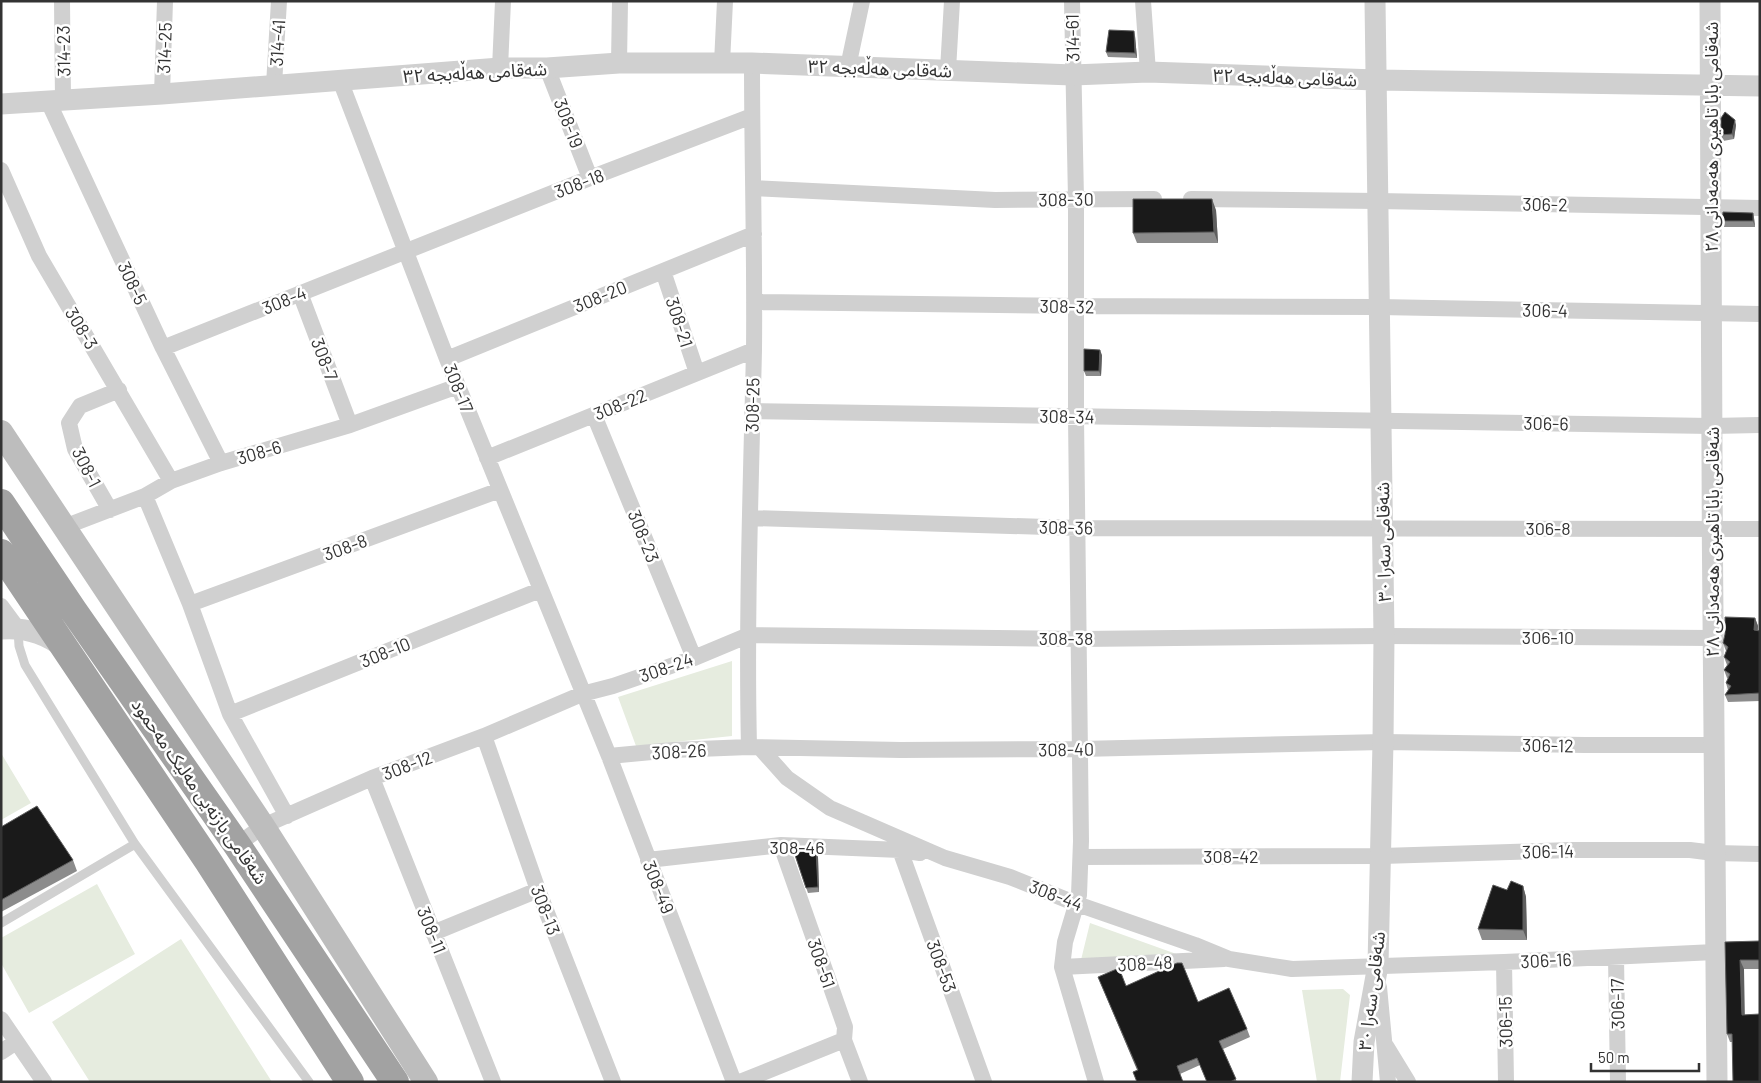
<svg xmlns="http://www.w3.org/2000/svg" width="1761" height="1083" font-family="Barlow,'Noto Sans Arabic',sans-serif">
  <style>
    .green { fill: #e6ecdf }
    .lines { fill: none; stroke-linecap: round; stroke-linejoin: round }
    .service { stroke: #d0d0d0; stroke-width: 9 }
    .minor { stroke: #d0d0d0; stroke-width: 16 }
    .tertiary { stroke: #d0d0d0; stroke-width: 21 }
    .secondary { stroke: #bdbdbd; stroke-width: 24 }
    .trunk { stroke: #a2a2a2; stroke-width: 28 }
    .wall { fill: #8c8c8c }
    .shaded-wall { fill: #5f5f5f }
    .building { fill: #1a1a1a; stroke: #5f5f5f }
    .labels { text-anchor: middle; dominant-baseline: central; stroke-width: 5; stroke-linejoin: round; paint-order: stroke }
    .street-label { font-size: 18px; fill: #333; stroke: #fff }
  </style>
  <rect width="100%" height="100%" fill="#fff"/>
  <!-- green -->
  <path class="green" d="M 732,661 L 732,736 L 636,746 L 618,697 Z
    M 1,753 L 31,803 L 1,820 Z
    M 97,884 L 135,954 L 29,1013 L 1,963 L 1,938 Z
    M 1090,923 L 1182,956 L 1080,964 Z
    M 181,939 L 272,1082 L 90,1082 L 52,1022 Z
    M 1343,989 L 1350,995 L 1340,1082 L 1317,1082 L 1302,990 Z"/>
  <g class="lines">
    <!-- service -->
    <path class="service" d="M 18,629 L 19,646 L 25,665 L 135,844 L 309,1082
      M 1,923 L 135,844"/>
    <!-- minor -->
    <path class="minor" d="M 62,1 L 63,100
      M 1072,1 L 1076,199 L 1076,417 L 1081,841 L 1079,895 L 1065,942 L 1062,967 L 1096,1082
      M 1143,1 L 1148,72
      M 619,63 L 620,1
      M 722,63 L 725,1
      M 848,67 L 862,1
      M 500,68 L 503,1
      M 547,68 L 590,178
      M 948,70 L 952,1
      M 340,80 L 447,359 L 609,756 L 734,1082
      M 274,85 L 279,1
      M 162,94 L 165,1
      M 48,101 L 163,348 L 221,463
      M 1,170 L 39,256 L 171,481
      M 754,188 L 995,200 L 1154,199
      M 1191,199 L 1378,201 L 1760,208
      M 663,271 L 697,373
      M 300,293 L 350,425
      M 754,302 L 1076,306 L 1379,307 L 1760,314
      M 163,348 L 590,178 L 752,116
      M 447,359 L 754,234
      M 752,411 L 1711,426 L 1760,425
      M 594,415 L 694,658
      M 487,458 L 754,350
      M 145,496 L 190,604 L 230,714 L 287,816
      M 110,510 L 75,449 L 69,423 L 80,406 L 119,390
      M 750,518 L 1078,528 L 1760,529
      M 64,527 L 145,496 L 171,481 L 221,463 L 350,425 L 458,386
      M 190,604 L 500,490
      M 1,606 L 18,629
      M 230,714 L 540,590
      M 484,736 L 538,890 L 613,1082
      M 749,747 C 746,615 751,483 754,350 C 755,254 752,158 752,63
      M 761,749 L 787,778 L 830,808 L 945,858 L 1010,877 L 1077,904 L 1195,945 L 1229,959 L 1292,969 L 1504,962 L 1715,952
      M 609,756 L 673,750 L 749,747 L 901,750 L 1080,749 L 1383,742 L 1585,745 L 1713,745
      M 372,778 L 493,1082
      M 237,845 L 263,826 L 372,778 L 484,736 L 582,694 L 613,686 L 694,658 L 749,635 L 1079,639 L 1384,636 L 1712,638
      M 781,845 L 845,1027 L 844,1040 L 860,1082
      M 900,850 L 984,1082
      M 1081,857 L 1382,856 L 1571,850 L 1690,850 L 1714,853 L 1760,854
      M 648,860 L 781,845 L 900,850 L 920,853
      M 433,933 L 538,890
      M 1616,957 L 1618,1082
      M 1504,962 L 1506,1082
      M 1062,967 L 1224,959
      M 1379,987 L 1388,1082
      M 1,1019 L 44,1082
      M 1386,1046 L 1408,1082
      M 1,1052 L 16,1042
      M 740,1082 L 844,1040"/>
    <!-- tertiary -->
    <path class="tertiary" d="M 1710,1 C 1712,361 1712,722 1717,1082
      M 1,104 L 162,94 L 500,68 L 547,68 L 619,63 L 752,63 L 1073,75 L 1148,72 L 1376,80 L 1760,86
      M 1,629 C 25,627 45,633 64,648
      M 1362,1082 L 1364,1042 L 1378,965 L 1383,742 L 1384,636 L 1375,1"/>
    <!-- secondary -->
    <path class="secondary" d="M 1,432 L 263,826 L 426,1082"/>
    <!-- trunk -->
    <path class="trunk" d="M 1,503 L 73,610 L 237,845 L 395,1082
      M 1,553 L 208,861 L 350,1082"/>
  </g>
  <!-- wall -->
  <path class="wall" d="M 1135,36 L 1137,58 L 1108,57 L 1106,52 Z
    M 1736,125 L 1734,139 L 1723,141 L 1721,135 Z
    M 1216,210 L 1218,243 L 1137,243 L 1133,233 Z
    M 1753,213 L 1754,218 L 1755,227 L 1724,227 L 1722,221 Z
    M 1102,355 L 1101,376 L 1086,376 L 1084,371 Z
    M 1755,618 L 1758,626 L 1758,631 L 1760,631 L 1760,701 L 1728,702 L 1725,695 L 1728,690 L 1726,683 L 1728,678 L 1727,678 L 1724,670 L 1727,665 L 1724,657 L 1726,651 L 1723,643 Z
    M 1,827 L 73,860 L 77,871 L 1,912 Z
    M 794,852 L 818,857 L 819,892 L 808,893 Z
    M 1523,886 L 1526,897 L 1527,940 L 1482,940 L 1478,929 Z
    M 1760,941 L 1760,969 L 1744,969 L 1732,1042 L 1730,1042 L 1727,1034 L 1725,942 Z
    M 1098,977 L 1126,986 L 1198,1002 L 1247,1029 L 1250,1037 L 1223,1049 L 1237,1082 L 1207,1082 L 1200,1065 L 1180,1074 L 1183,1082 L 1137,1082 L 1133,1072 L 1137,1070 Z"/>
  <!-- shaded-wall -->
  <path class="shaded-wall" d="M 1134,31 L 1135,36 L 1137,58 L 1135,53 Z
    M 1735,120 L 1736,125 L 1734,139 L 1732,134 Z
    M 1212,199 L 1216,210 L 1218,243 L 1214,232 Z
    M 1753,213 L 1754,218 L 1755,227 L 1753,221 Z
    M 1100,350 L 1102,355 L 1101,376 L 1099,371 Z
    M 1755,618 L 1758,626 L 1757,637 L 1754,630 Z
    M 816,851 L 818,857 L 819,892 L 818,887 Z
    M 1523,886 L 1526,897 L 1527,940 L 1523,930 Z
    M 1740,960 L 1744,969 L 1745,1024 L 1742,1015 Z"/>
  <!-- building -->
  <path class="building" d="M 1109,30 L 1134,31 L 1135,53 L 1106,52 Z
    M 1725,112 L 1735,120 L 1732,134 L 1721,135 L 1721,118 Z
    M 1133,199 L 1212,199 L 1214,232 L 1133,233 Z
    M 1723,212 L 1753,213 L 1753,221 L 1722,221 Z
    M 1084,349 L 1100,350 L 1099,371 L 1084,371 Z
    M 1725,617 L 1755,618 L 1754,630 L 1760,631 L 1760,693 L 1725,695 L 1731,686 L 1726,683 L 1730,674 L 1724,670 L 1730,662 L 1724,657 L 1728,647 L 1723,643 L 1725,634 Z
    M 37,806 L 73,860 L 1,900 L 1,827 Z
    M 816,851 L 818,887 L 806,888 L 794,852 Z
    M 1511,881 L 1523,886 L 1523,930 L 1478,929 L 1493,885 L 1507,890 Z
    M 1760,941 L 1760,960 L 1740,960 L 1742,1015 L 1760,1014 L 1760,1082 L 1733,1082 L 1732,1034 L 1727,1034 L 1725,942 Z
    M 1177,963 L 1182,963 L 1198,1002 L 1229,988 L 1247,1029 L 1219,1041 L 1236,1079 L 1230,1082 L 1207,1082 L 1197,1058 L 1177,1066 L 1183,1082 L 1137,1082 L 1133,1072 L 1138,1070 L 1098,977 L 1119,968 L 1126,986 Z"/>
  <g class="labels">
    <!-- street labels -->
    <g class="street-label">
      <text transform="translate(1072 38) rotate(-91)">314-61</text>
      <text transform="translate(277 43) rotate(-87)">314-41</text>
      <text transform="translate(164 48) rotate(-88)">314-25</text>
      <text transform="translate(63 51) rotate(-91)">314-23</text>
      <text transform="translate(880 68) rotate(2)">شەقامی هەڵەبجە ٣٢</text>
      <text transform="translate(475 72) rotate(-3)">شەقامی هەڵەبجە ٣٢</text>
      <text transform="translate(1285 77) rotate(2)">شەقامی هەڵەبجە ٣٢</text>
      <text transform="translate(569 123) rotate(69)">308-19</text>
      <text transform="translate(1711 137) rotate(-90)">شەقامی بابا تاهیری هەمەدانی ٢٨</text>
      <text transform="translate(579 183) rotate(-21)">308-18</text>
      <text transform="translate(1066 199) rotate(-1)">308-30</text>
      <text transform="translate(1545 204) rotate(1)">306-2</text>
      <text transform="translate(133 283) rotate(65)">308-5</text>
      <text transform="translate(600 296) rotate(-22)">308-20</text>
      <text transform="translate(284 300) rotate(-22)">308-4</text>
      <text transform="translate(1067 306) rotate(1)">308-32</text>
      <text transform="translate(1545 310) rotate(1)">306-4</text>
      <text transform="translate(680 322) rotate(72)">308-21</text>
      <text transform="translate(82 328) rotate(59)">308-3</text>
      <text transform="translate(325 359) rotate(69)">308-7</text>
      <text transform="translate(459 388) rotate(68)">308-17</text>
      <text transform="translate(620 404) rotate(-22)">308-22</text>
      <text transform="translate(752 405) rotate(-89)">308-25</text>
      <text transform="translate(1067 416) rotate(1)">308-34</text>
      <text transform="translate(1546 423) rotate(1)">306-6</text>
      <text transform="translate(259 452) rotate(-16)">308-6</text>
      <text transform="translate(87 467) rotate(63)">308-1</text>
      <text transform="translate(1066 527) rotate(1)">308-36</text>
      <text x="1548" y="528">306-8</text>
      <text transform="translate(644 536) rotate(68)">308-23</text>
      <text transform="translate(1383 542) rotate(-91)">شەقامی سەرا ٣٠</text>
      <text transform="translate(1712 542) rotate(-90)">شەقامی بابا تاهیری هەمەدانی ٢٨</text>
      <text transform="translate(345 547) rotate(-20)">308-8</text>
      <text x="1548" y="637">306-10</text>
      <text x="1066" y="638">308-38</text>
      <text transform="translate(385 652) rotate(-22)">308-10</text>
      <text transform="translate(666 667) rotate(-19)">308-24</text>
      <text transform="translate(1548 745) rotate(1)">306-12</text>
      <text transform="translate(1066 749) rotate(-1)">308-40</text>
      <text transform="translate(679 751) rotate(-3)">308-26</text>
      <text transform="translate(407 765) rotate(-21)">308-12</text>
      <text transform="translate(200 791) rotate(55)">شەقامی بازنەیی مەلیک مەحمود</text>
      <text x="797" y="847">308-46</text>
      <text transform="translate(1548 851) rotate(-1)">306-14</text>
      <text x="1231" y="856">308-42</text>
      <text transform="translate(659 887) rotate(68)">308-49</text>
      <text transform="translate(1056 895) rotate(21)">308-44</text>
      <text transform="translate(546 910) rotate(69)">308-13</text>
      <text transform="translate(432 930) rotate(68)">308-11</text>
      <text transform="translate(1546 960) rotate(-3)">306-16</text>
      <text transform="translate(822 963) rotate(71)">308-51</text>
      <text transform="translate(1145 963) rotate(-3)">308-48</text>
      <text transform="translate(942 966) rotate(70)">308-53</text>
      <text transform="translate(1371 991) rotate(-83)">شەقامی سەرا ٣٠</text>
      <text transform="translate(1617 1004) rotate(-91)">306-17</text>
      <text transform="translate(1505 1022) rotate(-91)">306-15</text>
    </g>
  </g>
  <!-- border -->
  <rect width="1761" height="1083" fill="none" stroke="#333333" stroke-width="5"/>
  <!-- scale -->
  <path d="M1591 1063v8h108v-8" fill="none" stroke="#333333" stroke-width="2.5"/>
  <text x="1598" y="1063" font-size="15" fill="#333333" stroke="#ffffff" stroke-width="4" paint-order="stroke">50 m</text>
</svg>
